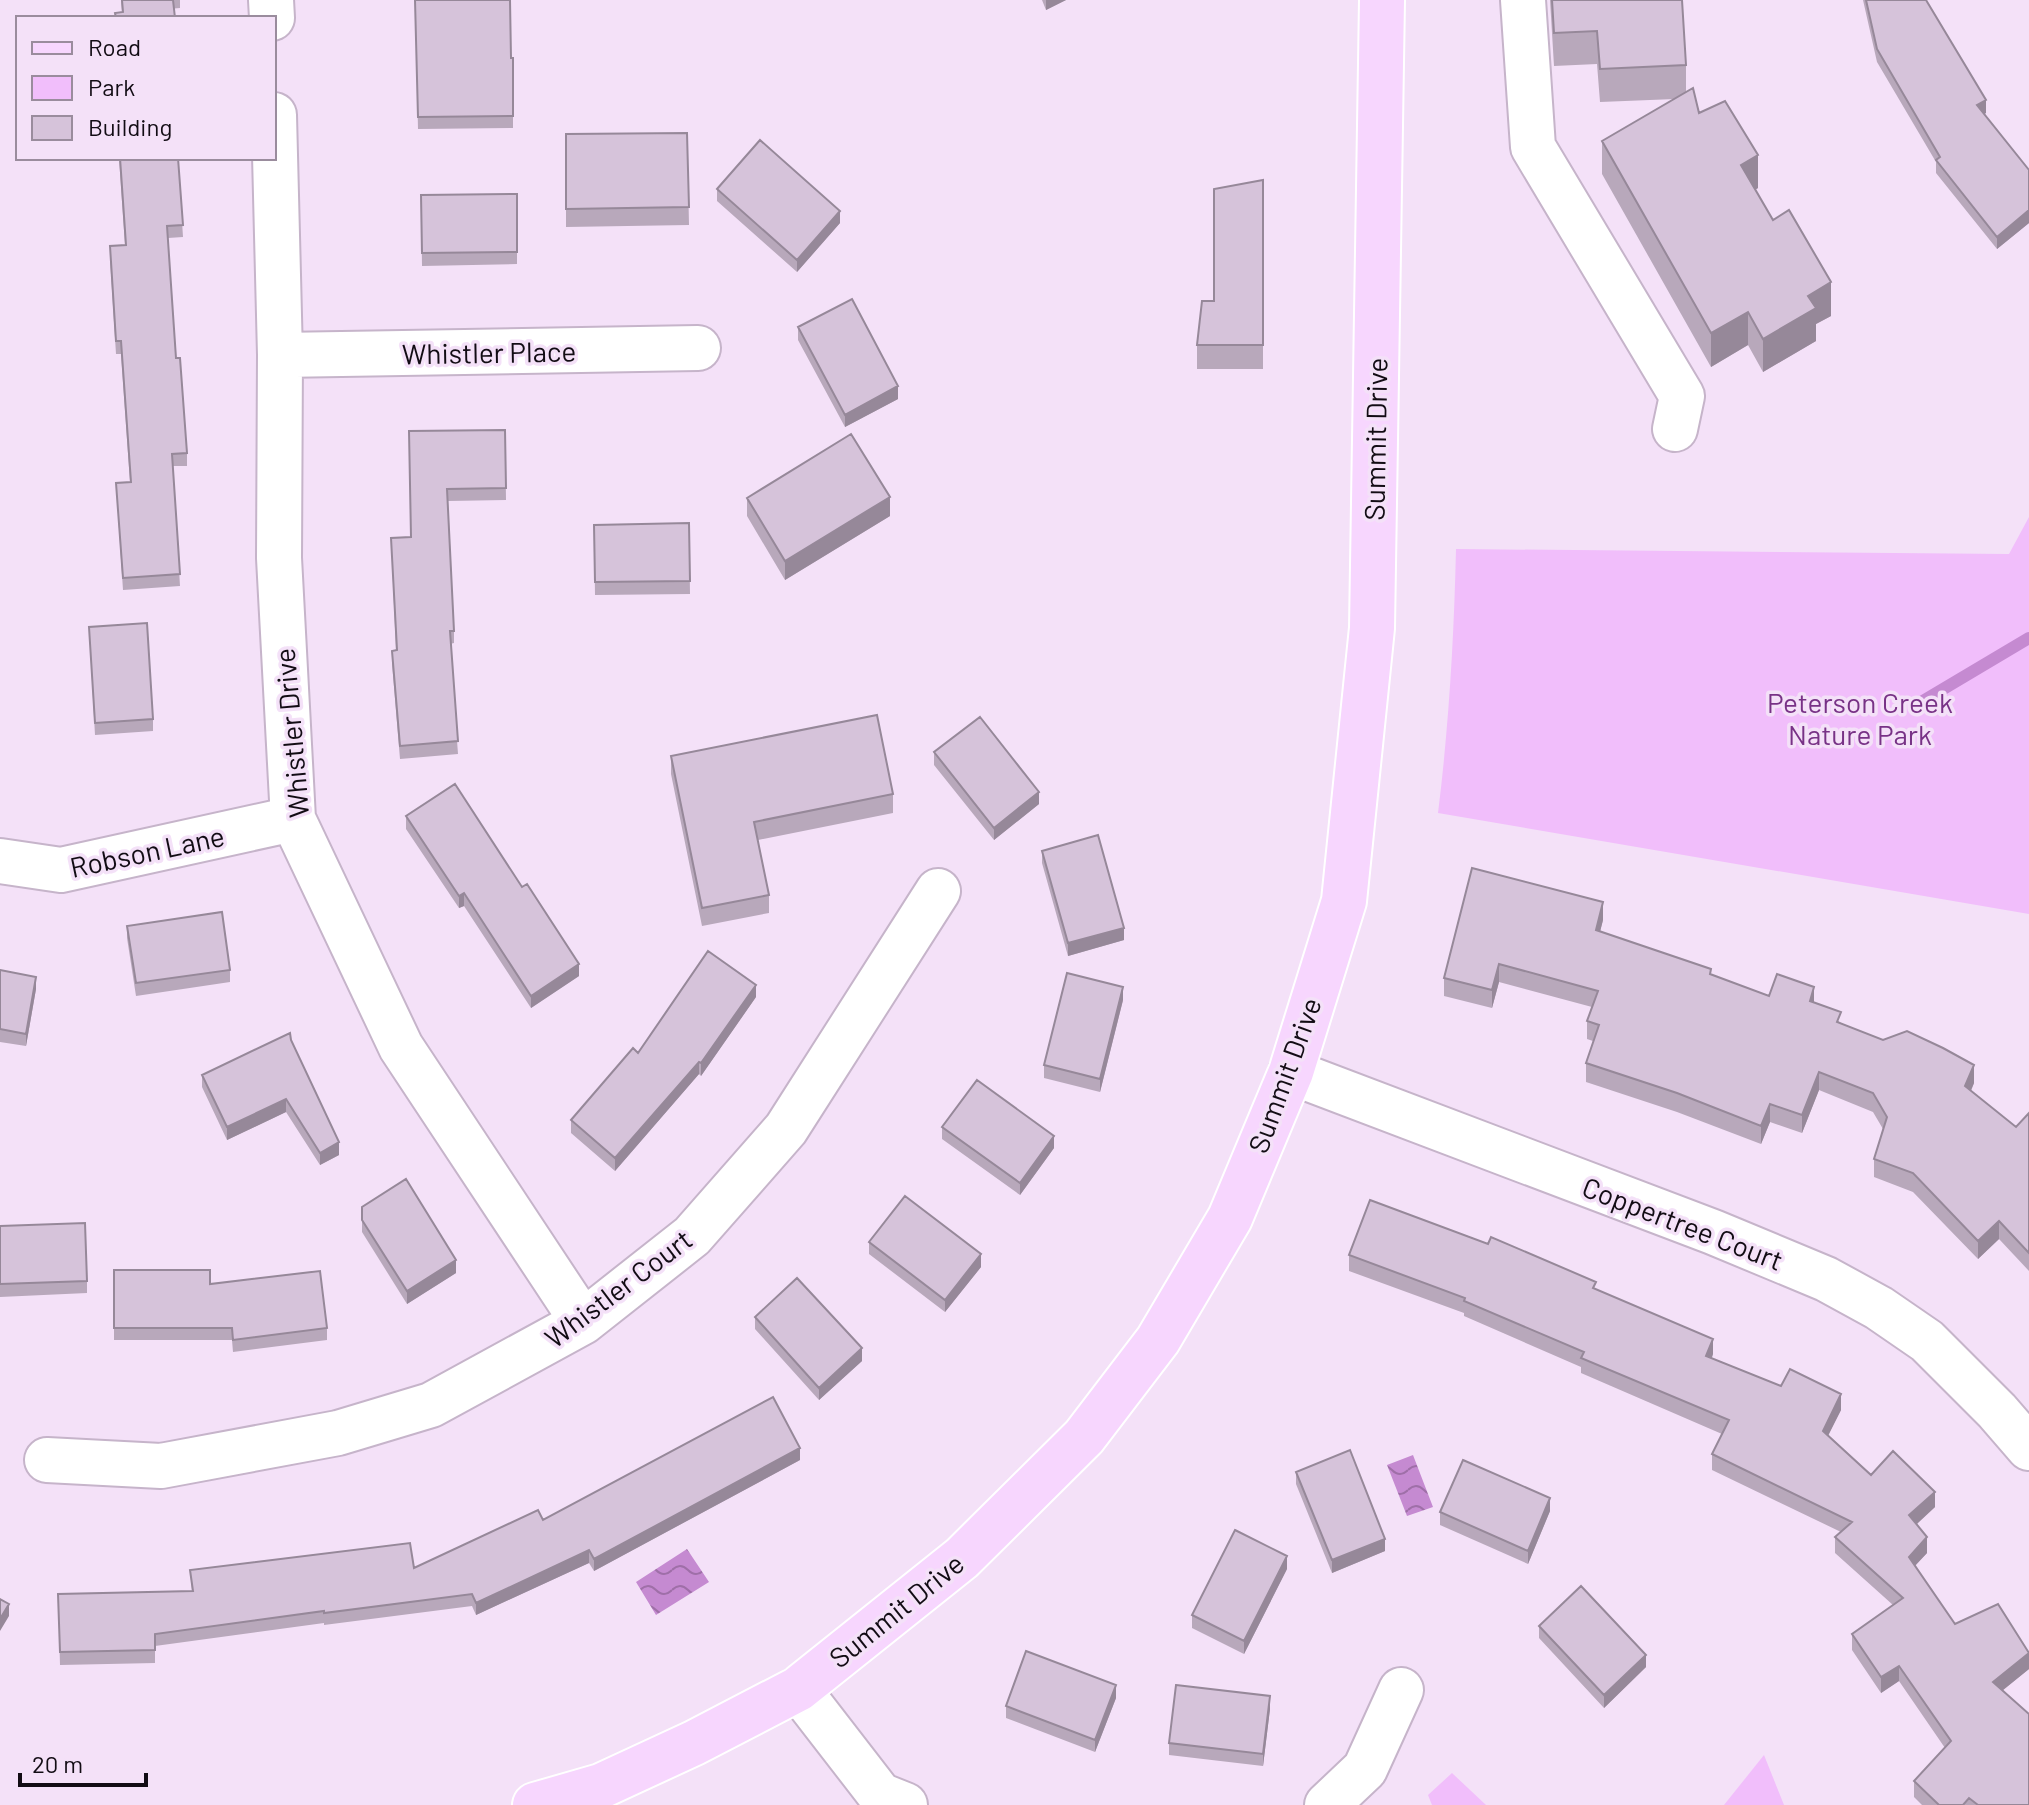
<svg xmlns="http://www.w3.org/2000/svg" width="2029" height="1805" font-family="Barlow,sans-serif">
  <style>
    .park { fill: #f1befb }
    .water { fill: url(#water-waves) }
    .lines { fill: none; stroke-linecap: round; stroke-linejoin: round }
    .stream { stroke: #c58ad1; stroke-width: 12 }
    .minor-casing { stroke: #c6b4ca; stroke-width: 48 }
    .major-casing { stroke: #fff; stroke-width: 48 }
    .minor { stroke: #fff; stroke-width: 44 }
    .major { stroke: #f7d6fe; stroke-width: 44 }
    .wall { fill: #b8a8bb }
    .shaded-wall { fill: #968899 }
    .building { fill: #d6c3da; stroke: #968899; stroke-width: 2 }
    .labels { text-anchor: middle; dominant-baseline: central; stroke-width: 7; stroke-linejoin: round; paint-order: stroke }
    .street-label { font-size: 28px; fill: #120c14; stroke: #f4e1f8 }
    .park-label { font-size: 28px; fill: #783286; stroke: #f4e1f8 }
  </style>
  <defs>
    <pattern id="water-waves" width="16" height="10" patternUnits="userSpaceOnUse" patternTransform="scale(2)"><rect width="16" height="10" fill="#c58ad1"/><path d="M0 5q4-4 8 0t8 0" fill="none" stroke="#9f6fa8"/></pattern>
  </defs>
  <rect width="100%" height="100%" fill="#f4e1f8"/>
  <!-- park -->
  <path class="park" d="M 2029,517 L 2029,914 L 1438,813 C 1449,725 1454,637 1456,549 L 2009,554 Z
    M 1764,1755 L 1784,1805 L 1724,1805 Z
    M 1452,1773 L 1486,1805 L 1432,1805 L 1428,1795 Z"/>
  <!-- water -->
  <path class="water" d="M 1413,1455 L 1433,1507 L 1407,1516 L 1387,1465 Z
    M 687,1549 L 709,1582 L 656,1615 L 636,1582 Z"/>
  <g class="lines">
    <!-- stream -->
    <path class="stream" d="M 1923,701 L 2029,638"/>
    <defs>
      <path id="minor" d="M 271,0 L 272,18
        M 1523,0 L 1533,147 L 1682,396 L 1675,429
        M 274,115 L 280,355 L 279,558 L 293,819 L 401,1047 L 583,1322
        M 280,355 L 698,348
        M 0,861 L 61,870 L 293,819
        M 1291,1072 L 1713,1232 L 1826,1279 L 1879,1308 L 1927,1341 L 1997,1411 L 2029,1448
        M 47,1460 L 161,1466 L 338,1433 L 431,1405 L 583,1322 L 692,1236 L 786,1129 L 938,891
        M 798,1689 L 880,1795 L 905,1805
        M 1327,1805 L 1365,1769 L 1401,1690"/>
      <path id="major" d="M 535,1805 L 601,1786 L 694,1743 L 798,1689 L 962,1558 L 1084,1437 L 1158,1340 L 1230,1218 L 1291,1072 L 1344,901 L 1372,628 L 1382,0"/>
    </defs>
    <!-- minor casing -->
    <use href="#minor" class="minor-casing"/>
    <!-- major casing -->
    <use href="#major" class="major-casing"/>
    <!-- minor -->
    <use href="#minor" class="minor"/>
    <!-- major -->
    <use href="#major" class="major"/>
  </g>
  <!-- wall -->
  <path class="wall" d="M 121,0 L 180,0 L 180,8 L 122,13 Z
    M 415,0 L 511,58 L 513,58 L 513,128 L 418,129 Z
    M 1042,0 L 1066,0 L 1046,10 Z
    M 1550,0 L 1682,0 L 1686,65 L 1686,92 L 1699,113 L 1758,188 L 1755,190 L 1773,220 L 1831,316 L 1816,324 L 1816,341 L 1763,372 L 1748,345 L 1711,367 L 1602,174 L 1602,141 L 1675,99 L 1600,102 L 1597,64 L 1554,66 Z
    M 1863,0 L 1926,0 L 1986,113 L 1984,114 L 2029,170 L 2029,223 L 1997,249 L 1936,173 L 1936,162 L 1877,62 Z
    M 687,133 L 689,225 L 566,227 L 566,134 Z
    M 119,158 L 178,158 L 183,237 L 168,238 L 176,358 L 187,453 L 187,466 L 173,466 L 180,586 L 123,590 L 116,483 L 130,482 L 121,354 L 116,354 L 110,259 L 110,246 L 125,245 Z
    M 1263,180 L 1263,369 L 1197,369 L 1197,345 L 1214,301 Z
    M 717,189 L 840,223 L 797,272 L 717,201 Z
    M 517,194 L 517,264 L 422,266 L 421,195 Z
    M 798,327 L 898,399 L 845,427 L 798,340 Z
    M 505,430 L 506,500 L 448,501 L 454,631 L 454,643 L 450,644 L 458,754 L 400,759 L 392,663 L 392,651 L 396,651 L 391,538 L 411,537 L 409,431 Z
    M 747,498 L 890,516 L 785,580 L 747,516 Z
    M 689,523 L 690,594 L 595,595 L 594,525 Z
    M 89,627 L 153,719 L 153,731 L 95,735 Z
    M 934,752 L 1039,804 L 994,840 L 934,765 Z
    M 671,756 L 893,794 L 893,813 L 758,840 L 769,895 L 769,913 L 702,926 L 671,774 Z
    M 406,816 L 579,976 L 531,1008 L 464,906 L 459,908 L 406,829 Z
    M 1042,851 L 1124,940 L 1068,956 L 1042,863 Z
    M 1603,920 L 1600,931 L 1711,975 L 1769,996 L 1814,1003 L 1841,1023 L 1974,1083 L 1971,1091 L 2016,1127 L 2029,1113 L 2029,1271 L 1999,1239 L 1978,1259 L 1913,1192 L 1874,1177 L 1874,1159 L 1883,1129 L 1873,1112 L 1819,1090 L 1802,1133 L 1770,1122 L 1761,1144 L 1677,1112 L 1586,1082 L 1586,1063 L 1593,1041 L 1587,1039 L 1587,1021 L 1592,1007 L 1499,982 L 1492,1008 L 1444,996 L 1444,978 Z
    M 127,926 L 230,970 L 230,982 L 136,996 L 127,938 Z
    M 0,970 L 36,989 L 26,1046 L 0,1042 Z
    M 756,997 L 701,1076 L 699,1074 L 615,1171 L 571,1133 L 571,1120 L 638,1053 Z
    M 1123,1000 L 1100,1092 L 1044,1078 L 1044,1065 Z
    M 291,1040 L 339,1155 L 320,1165 L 286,1112 L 227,1140 L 202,1087 L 202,1075 Z
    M 942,1127 L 1054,1148 L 1020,1195 L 942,1139 Z
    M 362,1207 L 456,1273 L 407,1304 L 362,1232 Z
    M 0,1226 L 87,1281 L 87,1293 L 0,1297 Z
    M 869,1242 L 981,1267 L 945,1312 L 869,1254 Z
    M 1349,1255 L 1596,1289 L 1713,1354 L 1712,1358 L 1841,1410 L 1828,1435 L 1871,1475 L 1935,1507 L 1917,1524 L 1927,1553 L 1915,1566 L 1955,1624 L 2029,1669 L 2002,1691 L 2029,1805 L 1922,1805 L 1914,1797 L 1914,1781 L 1945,1748 L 1899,1681 L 1881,1693 L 1852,1650 L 1852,1634 L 1893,1605 L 1835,1553 L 1835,1537 L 1841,1532 L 1712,1470 L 1712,1454 L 1722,1434 L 1581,1373 L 1581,1367 L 1464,1316 L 1464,1313 L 1349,1271 Z
    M 114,1270 L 327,1328 L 327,1340 L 233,1352 L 232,1340 L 114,1340 Z
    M 755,1317 L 862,1361 L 819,1400 L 755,1329 Z
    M 800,1460 L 594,1571 L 589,1563 L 476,1615 L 472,1606 L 324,1625 L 324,1623 L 155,1646 L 155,1663 L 60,1665 L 58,1594 L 192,1591 L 190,1570 L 414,1568 L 543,1520 Z
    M 1296,1472 L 1385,1551 L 1332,1573 L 1296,1484 Z
    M 1550,1511 L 1528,1564 L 1440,1525 L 1440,1512 Z
    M 1287,1569 L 1244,1654 L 1192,1628 L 1192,1615 Z
    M 1539,1626 L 1646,1667 L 1604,1708 L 1539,1638 Z
    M 1116,1698 L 1095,1752 L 1006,1718 L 1006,1706 Z
    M 1270,1709 L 1263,1766 L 1169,1755 L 1169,1743 Z"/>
  <!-- shaded-wall -->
  <path class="shaded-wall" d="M 1046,0 L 1066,0 L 1046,10 Z
    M 1986,100 L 1986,113 L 1977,118 L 1977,105 Z
    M 1758,155 L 1758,188 L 1741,198 L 1741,165 Z
    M 2029,210 L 2029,223 L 1997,249 L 1997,237 Z
    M 840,211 L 840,223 L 797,272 L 797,260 Z
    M 1831,282 L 1831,316 L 1816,324 L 1816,341 L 1763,372 L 1763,339 L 1808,296 Z
    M 1748,312 L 1748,345 L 1711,367 L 1711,333 Z
    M 898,386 L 898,399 L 845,427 L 845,415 Z
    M 890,497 L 890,516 L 785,580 L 785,561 Z
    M 1039,792 L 1039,804 L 994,840 L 994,828 Z
    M 464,893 L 464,906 L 459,908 L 459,896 Z
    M 1603,902 L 1603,920 L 1596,948 L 1596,930 Z
    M 1124,928 L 1124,940 L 1068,956 L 1068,943 Z
    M 579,964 L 579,976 L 531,1008 L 531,996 Z
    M 1499,964 L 1499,982 L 1492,1008 L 1492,990 Z
    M 36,977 L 36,989 L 26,1046 L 26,1034 Z
    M 756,985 L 756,997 L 701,1076 L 701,1063 Z
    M 1123,987 L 1123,1000 L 1100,1092 L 1100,1079 Z
    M 1814,987 L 1814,1006 L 1810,1001 Z
    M 699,1062 L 699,1074 L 615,1171 L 615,1158 Z
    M 1974,1065 L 1974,1083 L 1965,1104 L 1965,1086 Z
    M 1819,1072 L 1819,1090 L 1802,1133 L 1802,1115 Z
    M 286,1099 L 286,1112 L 227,1140 L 227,1127 Z
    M 1770,1104 L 1770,1122 L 1761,1144 L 1761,1126 Z
    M 1054,1136 L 1054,1148 L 1020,1195 L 1020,1183 Z
    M 339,1142 L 339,1155 L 320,1165 L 320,1153 Z
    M 1999,1221 L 1999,1239 L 1978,1259 L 1978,1241 Z
    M 981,1254 L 981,1267 L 945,1312 L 945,1300 Z
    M 456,1260 L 456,1273 L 407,1304 L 407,1291 Z
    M 1713,1339 L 1713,1354 L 1706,1371 L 1706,1356 Z
    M 862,1348 L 862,1361 L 819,1400 L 819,1388 Z
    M 1841,1394 L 1841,1410 L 1823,1446 L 1823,1431 Z
    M 800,1448 L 800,1460 L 594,1571 L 594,1559 Z
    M 1935,1492 L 1935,1507 L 1909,1531 L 1909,1515 Z
    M 1550,1498 L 1550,1511 L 1528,1564 L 1528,1551 Z
    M 1927,1537 L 1927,1553 L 1909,1572 L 1909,1557 Z
    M 1385,1539 L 1385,1551 L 1332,1573 L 1332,1560 Z
    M 589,1550 L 589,1563 L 476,1615 L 476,1603 Z
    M 1287,1556 L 1287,1569 L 1244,1654 L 1244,1641 Z
    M 9,1604 L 9,1616 L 0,1631 L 0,1619 Z
    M 2029,1653 L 2029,1669 L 1993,1698 L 1993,1682 Z
    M 1646,1655 L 1646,1667 L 1604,1708 L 1604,1695 Z
    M 1899,1666 L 1899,1681 L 1881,1693 L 1881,1677 Z
    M 1116,1685 L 1116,1698 L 1095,1752 L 1095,1740 Z
    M 1270,1696 L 1270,1709 L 1263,1766 L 1263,1754 Z"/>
  <!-- building -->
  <path class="building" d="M 122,0 L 173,0 L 175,18 L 116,18 L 115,13 L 123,12 Z
    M 415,0 L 510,0 L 511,58 L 513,58 L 513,116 L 418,117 Z
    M 1552,0 L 1682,0 L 1686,65 L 1600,69 L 1597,31 L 1554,33 Z
    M 1866,0 L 1926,0 L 1986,100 L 1977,105 L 2029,170 L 2029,210 L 1997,237 L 1936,160 L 1940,157 L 1877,49 Z
    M 1693,88 L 1699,113 L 1725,101 L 1758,155 L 1741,165 L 1773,220 L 1789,210 L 1831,282 L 1808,296 L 1816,308 L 1763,339 L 1748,312 L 1711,333 L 1602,141 Z
    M 687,133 L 689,207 L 566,209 L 566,134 Z
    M 760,140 L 840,211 L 797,260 L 717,189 Z
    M 120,158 L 178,158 L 183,225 L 167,226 L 176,358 L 180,358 L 187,453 L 172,454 L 180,574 L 123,578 L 116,483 L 131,482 L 121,341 L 116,341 L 110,246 L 126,245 Z
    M 1263,180 L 1263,345 L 1197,345 L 1202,301 L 1214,301 L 1214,189 Z
    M 517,194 L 517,252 L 422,253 L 421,195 Z
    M 852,299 L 898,386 L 845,415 L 798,327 Z
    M 505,430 L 506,488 L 447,489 L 454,631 L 450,631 L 458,741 L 400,746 L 392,651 L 397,650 L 391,538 L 411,537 L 409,431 Z
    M 851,434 L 890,497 L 785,561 L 747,498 Z
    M 689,523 L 690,581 L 595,582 L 594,525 Z
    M 147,623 L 153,719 L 95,723 L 89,627 Z
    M 877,715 L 893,794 L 754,822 L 769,895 L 702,908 L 671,756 Z
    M 980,717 L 1039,792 L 994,828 L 934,752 Z
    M 455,784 L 522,887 L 527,884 L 579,964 L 531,996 L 464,893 L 459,896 L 406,816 Z
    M 1098,835 L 1124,928 L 1068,943 L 1042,851 Z
    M 1472,868 L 1603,902 L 1596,930 L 1711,969 L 1710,974 L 1769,996 L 1777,974 L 1814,987 L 1810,1001 L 1841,1012 L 1837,1022 L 1883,1040 L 1907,1031 L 1943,1048 L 1974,1065 L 1965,1086 L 2016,1127 L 2029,1113 L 2029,1253 L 1999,1221 L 1978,1241 L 1913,1173 L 1874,1159 L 1887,1117 L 1873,1093 L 1819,1072 L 1802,1115 L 1770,1104 L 1761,1126 L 1677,1093 L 1586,1063 L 1599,1025 L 1587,1021 L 1598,991 L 1499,964 L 1492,990 L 1444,978 Z
    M 222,912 L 230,970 L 136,983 L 127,926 Z
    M 708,951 L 756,985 L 701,1063 L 699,1062 L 615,1158 L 571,1120 L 633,1048 L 638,1053 Z
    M 0,970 L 36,977 L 26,1034 L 0,1029 Z
    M 1067,973 L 1123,987 L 1100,1079 L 1044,1065 Z
    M 290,1033 L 291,1040 L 339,1142 L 320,1153 L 286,1099 L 227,1127 L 202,1075 Z
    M 977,1080 L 1054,1136 L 1020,1183 L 942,1127 Z
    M 406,1179 L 456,1260 L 407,1291 L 362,1220 L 362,1207 Z
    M 905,1196 L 981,1254 L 945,1300 L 869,1242 Z
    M 1370,1200 L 1488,1244 L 1491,1237 L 1596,1282 L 1593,1288 L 1713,1339 L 1706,1356 L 1781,1386 L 1790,1369 L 1841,1394 L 1823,1431 L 1871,1475 L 1893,1451 L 1935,1492 L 1909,1515 L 1927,1537 L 1909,1557 L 1955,1624 L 1998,1604 L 2029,1653 L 1993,1682 L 2029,1714 L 2029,1805 L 1978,1805 L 1969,1798 L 1963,1805 L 1939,1805 L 1914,1781 L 1951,1741 L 1899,1666 L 1881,1677 L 1852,1634 L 1903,1598 L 1835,1537 L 1852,1522 L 1712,1454 L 1729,1420 L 1581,1358 L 1584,1352 L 1464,1301 L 1465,1298 L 1349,1255 Z
    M 85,1223 L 87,1281 L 0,1284 L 0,1226 Z
    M 114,1270 L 210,1270 L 210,1284 L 320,1271 L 327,1328 L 233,1340 L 232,1328 L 114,1328 Z
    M 797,1278 L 862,1348 L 819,1388 L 755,1317 Z
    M 773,1397 L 800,1448 L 594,1559 L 589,1550 L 476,1603 L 472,1594 L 324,1613 L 324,1611 L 155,1634 L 155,1650 L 60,1652 L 58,1594 L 193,1591 L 190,1570 L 410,1543 L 414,1568 L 538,1510 L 543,1520 Z
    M 1350,1450 L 1385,1539 L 1332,1560 L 1296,1472 Z
    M 1463,1460 L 1550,1498 L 1528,1551 L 1440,1512 Z
    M 1235,1530 L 1287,1556 L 1244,1641 L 1192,1615 Z
    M 1581,1586 L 1646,1655 L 1604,1695 L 1539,1626 Z
    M 0,1599 L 9,1604 L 0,1619 Z
    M 1026,1651 L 1116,1685 L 1095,1740 L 1006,1706 Z
    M 1176,1685 L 1270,1696 L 1263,1754 L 1169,1743 Z"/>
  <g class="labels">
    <!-- street labels -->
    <g class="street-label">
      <text transform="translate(489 352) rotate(-1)">Whistler Place</text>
      <text transform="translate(1375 439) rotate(-89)">Summit Drive</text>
      <text transform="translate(291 733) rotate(-95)">Whistler Drive</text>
      <text transform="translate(147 851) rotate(-12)">Robson Lane</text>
      <text transform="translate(1284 1075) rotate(-70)">Summit Drive</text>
      <text transform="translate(1683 1223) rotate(21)">Coppertree Court</text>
      <text transform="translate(618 1288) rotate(-37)">Whistler Court</text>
      <text transform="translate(896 1610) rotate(-39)">Summit Drive</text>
    </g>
    <!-- park labels -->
    <g class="park-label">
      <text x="1860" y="702">Peterson Creek<tspan x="1860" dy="32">Nature Park</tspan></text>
    </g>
  </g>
  <!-- legend -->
  <rect x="16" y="16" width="260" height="144" fill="#f4e1f8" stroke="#9a8c9d" stroke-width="2"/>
  <rect x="32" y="42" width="40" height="12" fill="#f7d6fe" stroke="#9a8c9d" stroke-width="2"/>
  <text x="88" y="56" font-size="24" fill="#120c14">Road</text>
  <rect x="32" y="76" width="40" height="24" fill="#f1befb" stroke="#9a8c9d" stroke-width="2"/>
  <text x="88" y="96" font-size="24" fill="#120c14">Park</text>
  <rect x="32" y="116" width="40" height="24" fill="#d6c3da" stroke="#9a8c9d" stroke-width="2"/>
  <text x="88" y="136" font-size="24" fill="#120c14">Building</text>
  <!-- scale -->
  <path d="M20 1773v12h126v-12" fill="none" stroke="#120c14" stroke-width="4"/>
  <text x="32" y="1773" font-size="24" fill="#120c14" stroke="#f4e1f8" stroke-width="6" paint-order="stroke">20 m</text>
</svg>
